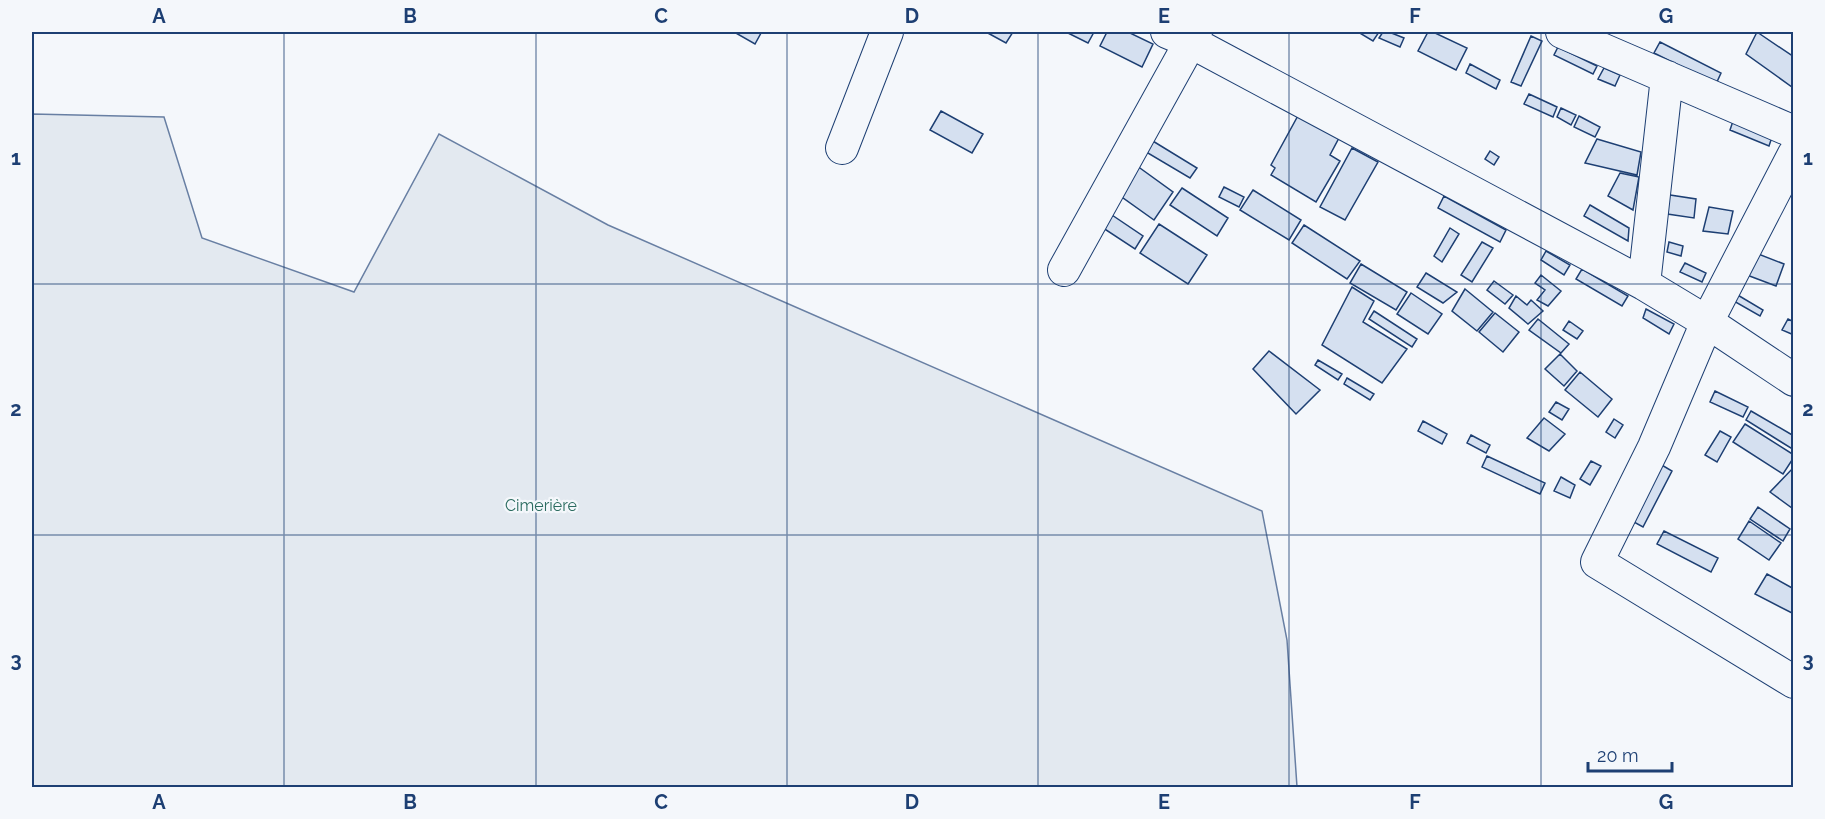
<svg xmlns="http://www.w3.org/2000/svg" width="1825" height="819" font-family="Raleway,sans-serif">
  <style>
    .green { fill: #e3e9f0; stroke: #687fa3; stroke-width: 1.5 }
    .building { fill: #d5e0f0; stroke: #1d3f73; stroke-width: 1.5 }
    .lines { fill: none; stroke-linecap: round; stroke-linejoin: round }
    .minor-casing { stroke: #1d3f73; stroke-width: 34 }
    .minor { stroke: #f4f7fb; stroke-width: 32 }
    .grid { fill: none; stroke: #1d3f73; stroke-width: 1.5; stroke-opacity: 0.55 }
    .labels { text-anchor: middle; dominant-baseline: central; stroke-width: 4.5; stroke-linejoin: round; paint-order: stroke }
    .park-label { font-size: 16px; fill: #2c6c60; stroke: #f4f7fb }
    .neatline { fill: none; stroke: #1d3f73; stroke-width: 2 }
    .grid-label { font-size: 20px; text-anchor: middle; font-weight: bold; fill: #1d3f73 }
  </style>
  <rect width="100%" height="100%" fill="#f4f7fb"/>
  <!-- green -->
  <path class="green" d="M 32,114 L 164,117 L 202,238 L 354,292 L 439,134 L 608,225 L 1262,511 L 1287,640 L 1297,787 L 32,787 Z"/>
  <!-- building -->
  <path class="building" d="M 734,32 L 759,32 L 761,33 L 755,44 Z
    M 986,32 L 1013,32 L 1006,43 Z
    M 1066,32 L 1094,32 L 1088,43 Z
    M 1107,32 L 1128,32 L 1153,44 L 1142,67 L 1100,46 Z
    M 1358,32 L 1379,32 L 1373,41 Z
    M 1383,32 L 1389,32 L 1404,38 L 1400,47 L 1379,38 Z
    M 1428,32 L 1433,32 L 1467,48 L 1456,70 L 1418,51 Z
    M 1757,32 L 1794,57 L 1794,85 L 1792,87 L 1746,54 Z
    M 1531,36 L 1542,41 L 1521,86 L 1511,82 Z
    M 1660,42 L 1721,73 L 1716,84 L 1654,53 Z
    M 1558,47 L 1597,66 L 1593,74 L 1554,55 Z
    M 1470,64 L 1500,80 L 1496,89 L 1466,73 Z
    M 1604,68 L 1620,75 L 1615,86 L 1598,79 Z
    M 1529,94 L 1557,107 L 1553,117 L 1524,104 Z
    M 1561,108 L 1576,115 L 1571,125 L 1557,117 Z
    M 941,111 L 983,134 L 972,153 L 930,130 Z
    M 1300,112 L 1340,136 L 1330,155 L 1340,161 L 1316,202 L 1271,175 L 1275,168 L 1271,165 Z
    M 1579,116 L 1600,127 L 1595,137 L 1574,127 Z
    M 1733,121 L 1772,137 L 1769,146 L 1730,130 Z
    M 1143,135 L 1197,168 L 1190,178 L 1136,146 Z
    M 1597,139 L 1641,152 L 1637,175 L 1585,163 Z
    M 1352,148 L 1378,162 L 1345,220 L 1320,207 Z
    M 1490,151 L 1499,157 L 1494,165 L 1485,159 Z
    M 1133,163 L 1173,192 L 1154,220 L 1112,190 Z
    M 1620,173 L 1639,177 L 1633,210 L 1608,196 Z
    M 1224,187 L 1244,197 L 1239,207 L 1219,197 Z
    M 1182,188 L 1228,218 L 1217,236 L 1170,205 Z
    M 1253,190 L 1301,220 L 1289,240 L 1240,210 Z
    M 1657,193 L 1696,199 L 1694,218 L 1654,212 Z
    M 1444,196 L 1506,230 L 1500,242 L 1438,208 Z
    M 1590,205 L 1629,228 L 1628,241 L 1584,216 Z
    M 1709,207 L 1733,211 L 1728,234 L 1703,231 Z
    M 1106,211 L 1143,236 L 1135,249 L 1097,224 Z
    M 1159,224 L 1207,255 L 1188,284 L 1140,253 Z
    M 1304,225 L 1360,261 L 1347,279 L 1292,243 Z
    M 1450,228 L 1459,234 L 1442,262 L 1434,256 Z
    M 1482,242 L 1493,248 L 1472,282 L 1461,275 Z
    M 1669,242 L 1683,246 L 1681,256 L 1667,252 Z
    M 1748,250 L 1784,264 L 1776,286 L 1739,272 Z
    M 1546,251 L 1570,265 L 1564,275 L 1541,260 Z
    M 1685,263 L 1706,273 L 1702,282 L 1680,272 Z
    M 1361,264 L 1407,292 L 1396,310 L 1350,283 Z
    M 1582,269 L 1628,296 L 1622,306 L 1576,279 Z
    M 1426,273 L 1457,292 L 1443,303 L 1417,287 Z
    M 1541,275 L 1561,291 L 1548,306 L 1537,300 L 1545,290 L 1535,283 Z
    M 1494,281 L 1513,295 L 1505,304 L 1487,290 Z
    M 1352,287 L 1374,301 L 1363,322 L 1407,349 L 1382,383 L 1322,345 Z
    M 1465,289 L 1493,312 L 1477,331 L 1452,311 Z
    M 1411,293 L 1442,314 L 1428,334 L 1397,314 Z
    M 1736,294 L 1763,310 L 1760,316 L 1732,300 Z
    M 1516,296 L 1527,305 L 1531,300 L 1543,311 L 1528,324 L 1509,308 Z
    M 1646,309 L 1674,324 L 1669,334 L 1643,318 Z
    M 1374,311 L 1417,339 L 1412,347 L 1369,319 Z
    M 1495,313 L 1519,332 L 1503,352 L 1479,332 Z
    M 1538,319 L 1569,344 L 1561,353 L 1529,330 Z
    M 1788,319 L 1794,322 L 1794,335 L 1782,330 Z
    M 1569,321 L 1583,331 L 1577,339 L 1563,330 Z
    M 1269,351 L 1320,390 L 1296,414 L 1253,369 Z
    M 1560,354 L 1577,371 L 1564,386 L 1545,369 Z
    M 1318,360 L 1342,374 L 1338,380 L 1315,365 Z
    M 1580,372 L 1612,399 L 1598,417 L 1565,390 Z
    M 1347,378 L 1374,394 L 1370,400 L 1344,384 Z
    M 1715,391 L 1748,407 L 1743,417 L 1710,402 Z
    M 1556,402 L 1569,409 L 1562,420 L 1549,412 Z
    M 1751,411 L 1794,436 L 1794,450 L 1746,420 Z
    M 1544,418 L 1565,434 L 1549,451 L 1527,438 Z
    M 1614,419 L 1623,425 L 1615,438 L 1606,432 Z
    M 1423,421 L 1447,434 L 1442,444 L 1418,431 Z
    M 1745,424 L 1794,455 L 1794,457 L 1783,474 L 1733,442 Z
    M 1720,431 L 1731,437 L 1717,462 L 1705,455 Z
    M 1471,435 L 1490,445 L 1486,453 L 1467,443 Z
    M 1487,456 L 1545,483 L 1540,494 L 1482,467 Z
    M 1591,461 L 1601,466 L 1590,485 L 1580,479 Z
    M 1660,464 L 1672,471 L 1643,527 L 1632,521 Z
    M 1794,467 L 1794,506 L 1792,508 L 1770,492 Z
    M 1561,477 L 1575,485 L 1570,498 L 1554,491 Z
    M 1758,507 L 1790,529 L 1783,541 L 1750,519 Z
    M 1749,521 L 1781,543 L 1769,560 L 1738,539 Z
    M 1664,531 L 1718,558 L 1711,572 L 1657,544 Z
    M 1767,574 L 1794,589 L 1794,614 L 1755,594 Z"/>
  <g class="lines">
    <defs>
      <path id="minor" d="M 1167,32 L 1191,42 L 1644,284 L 1707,322 L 1794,380
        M 1562,32 L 1794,132
        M 842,148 L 887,32
        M 1794,154 L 1707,322 L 1654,447 L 1597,562 L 1794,682
        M 1064,270 L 1196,32
        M 1644,284 L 1667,77"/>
    </defs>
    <!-- minor casing -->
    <use href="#minor" class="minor-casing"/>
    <!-- minor -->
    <use href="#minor" class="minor"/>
  </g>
  <!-- grid -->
  <path class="grid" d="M 284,32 L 284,788M 536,32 L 536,788M 787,32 L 787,788M 1038,32 L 1038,788M 1289,32 L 1289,788M 1541,32 L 1541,788M 32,284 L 1794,284M 32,535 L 1794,535"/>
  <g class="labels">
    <!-- park labels -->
    <g class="park-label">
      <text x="541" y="505">Cimerière</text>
    </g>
  </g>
  <!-- border -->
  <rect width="1825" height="819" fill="none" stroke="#f4f7fb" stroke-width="66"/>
  <!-- scale -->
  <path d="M1588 762v9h84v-9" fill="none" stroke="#1d3f73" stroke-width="3"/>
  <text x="1597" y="762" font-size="18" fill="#1d3f73" stroke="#f4f7fb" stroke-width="4.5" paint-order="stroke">20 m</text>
  <rect x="33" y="33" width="1759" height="753" class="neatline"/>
  <g class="grid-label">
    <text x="159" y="23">A</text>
    <text x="410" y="23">B</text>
    <text x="661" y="23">C</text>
    <text x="912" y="23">D</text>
    <text x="1164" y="23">E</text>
    <text x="1415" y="23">F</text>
    <text x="1666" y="23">G</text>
    <text x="16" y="165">1</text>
    <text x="1808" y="165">1</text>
    <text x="16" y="416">2</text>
    <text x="1808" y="416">2</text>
    <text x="16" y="667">3</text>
    <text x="1808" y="667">3</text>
    <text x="159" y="809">A</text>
    <text x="410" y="809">B</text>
    <text x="661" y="809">C</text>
    <text x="912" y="809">D</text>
    <text x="1164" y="809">E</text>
    <text x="1415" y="809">F</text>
    <text x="1666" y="809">G</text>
  </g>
</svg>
